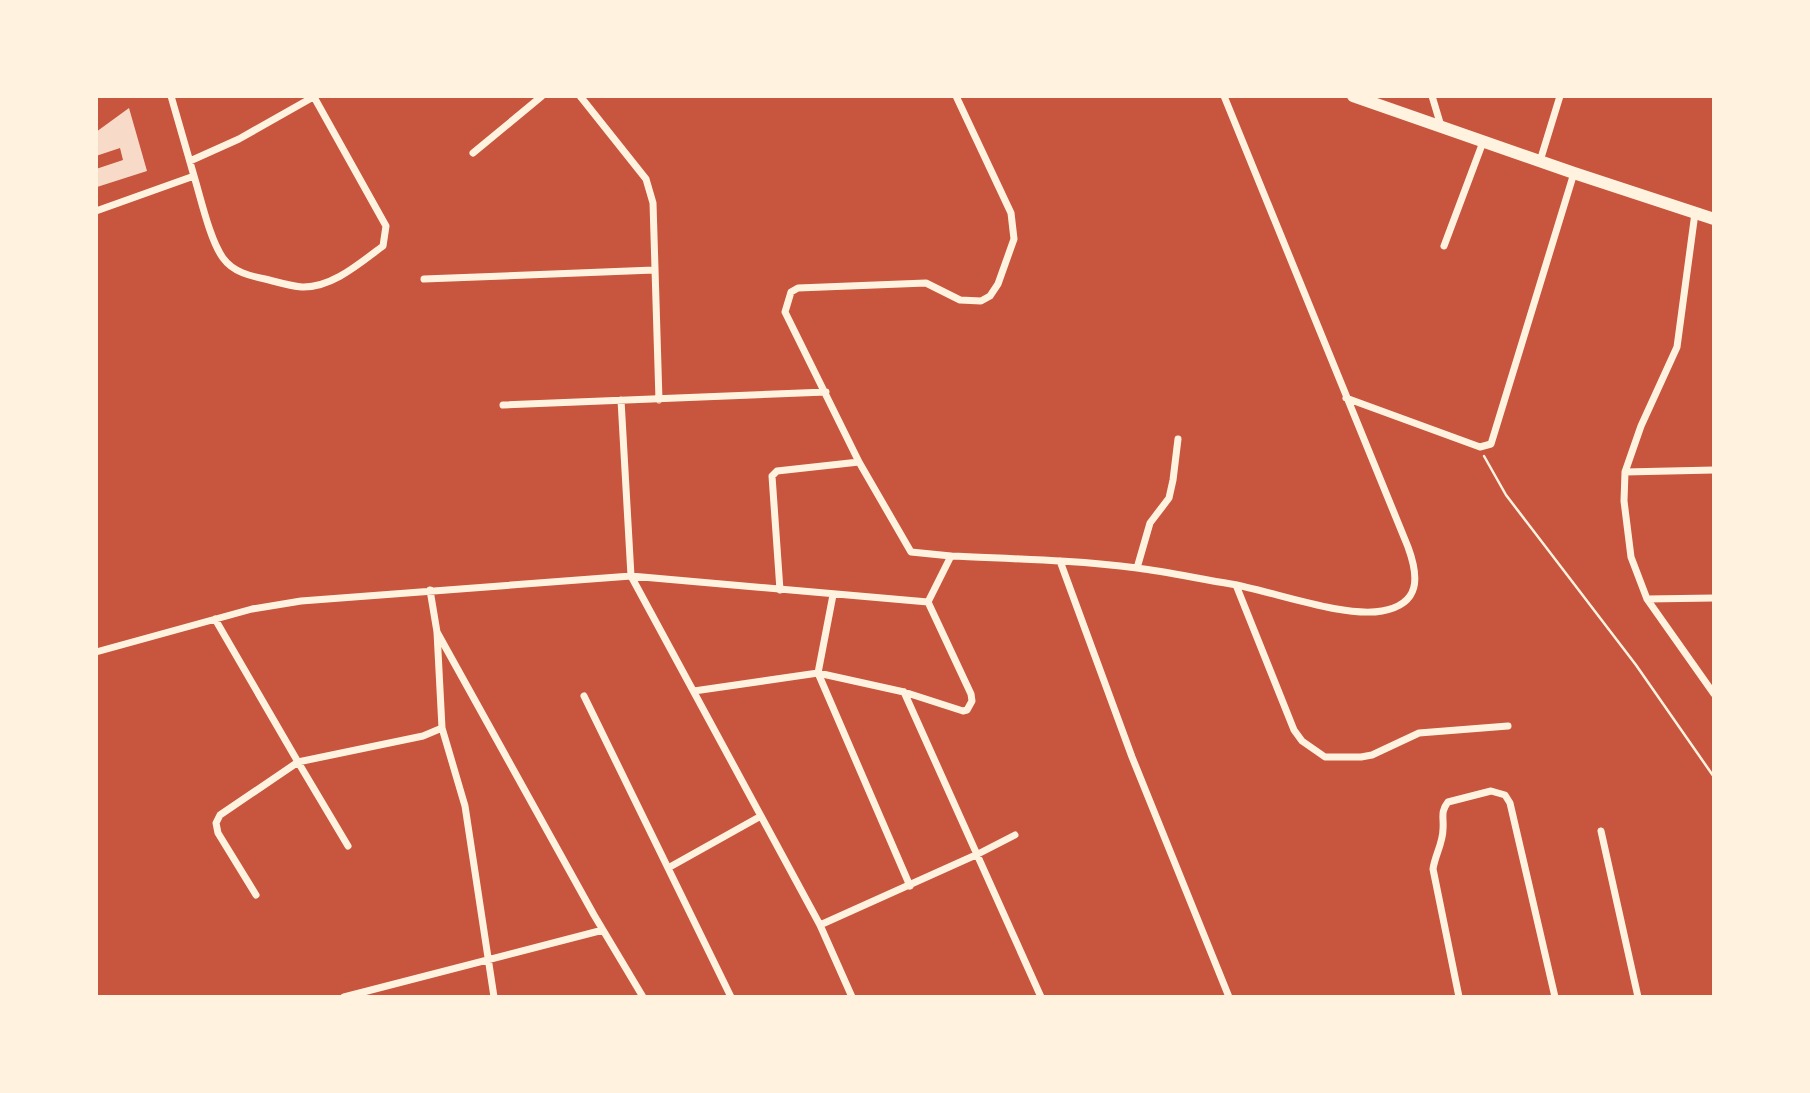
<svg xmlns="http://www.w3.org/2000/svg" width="1810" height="1093" font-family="'IBM Plex Serif',serif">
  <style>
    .building { fill: #f7dbc8 }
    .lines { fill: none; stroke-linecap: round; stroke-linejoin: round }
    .path { stroke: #fff3e0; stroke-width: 2.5 }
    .minor { stroke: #fff3e0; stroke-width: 7 }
    .tertiary { stroke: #fff3e0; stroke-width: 12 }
  </style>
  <rect width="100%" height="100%" fill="#c8553d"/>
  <!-- building -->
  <path class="building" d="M 129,108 L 147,171 L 97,187 L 96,169 L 123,160 L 120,148 L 96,156 L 96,132 Z"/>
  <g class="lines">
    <!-- path -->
    <path class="path" d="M 1484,456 L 1506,495 L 1636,665 L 1714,777"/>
    <!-- minor -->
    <path class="minor" d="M 171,96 L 194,176
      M 580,96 L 646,179 L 653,203 L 659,400
      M 1432,96 L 1441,126
      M 473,153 L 542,96
      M 190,161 L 239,139 L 315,96
      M 1540,161 L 1560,96
      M 96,211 L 194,176 C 201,199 210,240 223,258 C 233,272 250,276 265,279 C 277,282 290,286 302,287 C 332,288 360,263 383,246 L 386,226 L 314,97
      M 1695,213 L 1677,347 L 1641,426 L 1625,472 L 1624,501 L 1631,557 L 1647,599 L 1714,694
      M 1444,246 L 1483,142
      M 424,279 L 654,270
      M 1346,398 L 1480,447 L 1491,444 L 1574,173
      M 621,400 L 631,576 L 820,925 L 852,997
      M 503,405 L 826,392
      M 1625,472 L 1714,470
      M 951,556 L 911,552 L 859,462 L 785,312 L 791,292 L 798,288 L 926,283 L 960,300 L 981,301 L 990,296 L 998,284 L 1014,239 L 1011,213 L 956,96
      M 1060,561 L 1132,757 L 1229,997
      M 1137,568 L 1150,523 L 1169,498 L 1173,480 L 1178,439
      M 1236,585 L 1294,730 L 1302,741 L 1325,757 L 1361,757 L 1372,755 L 1419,733 L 1508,726
      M 780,590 L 772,476 L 777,471 L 859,462
      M 833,595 L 818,673 L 910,886
      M 1647,599 L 1714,598
      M 928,602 L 951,556 C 1013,559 1075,560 1137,568 C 1168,572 1200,579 1231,584 C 1272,591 1343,618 1382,611 C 1421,604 1419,577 1408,547 L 1224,96
      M 215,619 L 298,762 L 220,815 L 216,823 L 218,833 L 256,895
      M 437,632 L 594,915 L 643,997
      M 96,652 L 252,609 L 301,601 L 631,576 L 928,602
      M 694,691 L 818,673 L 904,692 L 963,711 L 967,710 L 972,701 L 971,694 L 928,602
      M 904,692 L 1041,997
      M 584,696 L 731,997
      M 442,728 L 465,806 L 494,997
      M 1601,831 L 1638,997
      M 348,846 L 298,762 L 423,736 L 442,728 L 437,632 L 430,590
      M 668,868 L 761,816
      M 820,925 L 978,854 L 1015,835
      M 344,997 L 603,930
      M 1459,997 L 1433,869 C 1435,855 1443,843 1443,829 C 1444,818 1440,812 1448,802 L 1491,791 L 1505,795 L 1510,803 L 1555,997"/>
    <!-- tertiary -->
    <path class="tertiary" d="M 1353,96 L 1574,173 L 1714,219"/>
  </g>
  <!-- border -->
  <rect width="1810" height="1093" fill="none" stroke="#fff3e0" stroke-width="196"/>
</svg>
